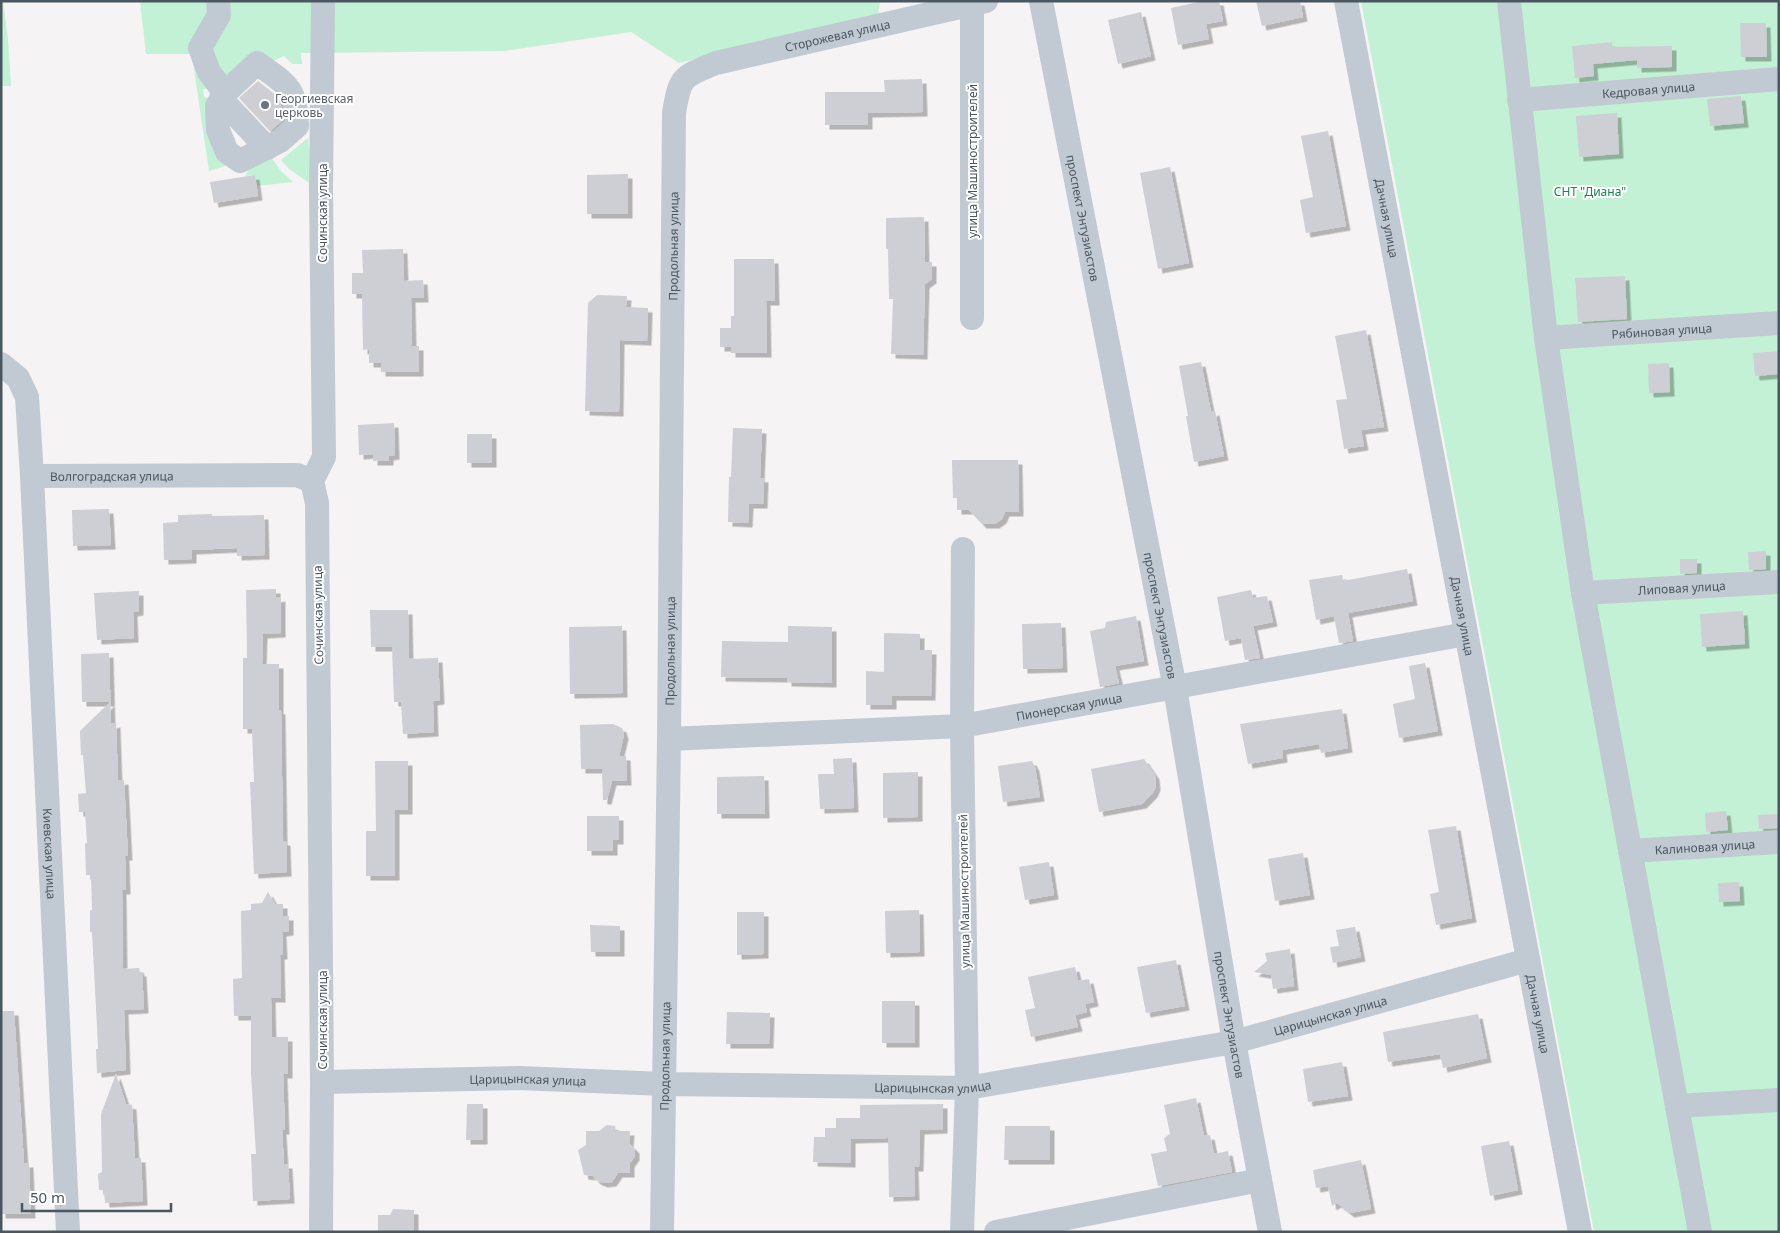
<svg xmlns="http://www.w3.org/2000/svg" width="1780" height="1233" font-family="'Noto Sans',sans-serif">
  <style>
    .green { fill: #c3f1d5 }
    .building { fill: #cdcfd5; filter: url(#shadow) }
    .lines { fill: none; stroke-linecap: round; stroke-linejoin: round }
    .minor { stroke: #c1cad2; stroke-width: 24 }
    .worship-dot { fill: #6b7280; stroke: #fff; stroke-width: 2 }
    .labels { text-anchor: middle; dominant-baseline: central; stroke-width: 4; stroke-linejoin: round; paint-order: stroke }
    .street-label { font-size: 12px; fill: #4a5661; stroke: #fff }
    .worship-label { font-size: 12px; fill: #5b616d; stroke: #fff; text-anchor: start }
    .park-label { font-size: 12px; fill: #17864f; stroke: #fff }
  </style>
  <defs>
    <filter id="shadow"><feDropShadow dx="4.5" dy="4.5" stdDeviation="0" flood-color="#0004"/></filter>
  </defs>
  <rect width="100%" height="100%" fill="#f5f3f3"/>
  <!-- green -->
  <path class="green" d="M 1,1 L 3,1 L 8,39 L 11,86 L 1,86 Z
    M 140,1 L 880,1 L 878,15 L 679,63 L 631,32 L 505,51 L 301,53 L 302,64 L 292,64 L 284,56 L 226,84 L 206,54 L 146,54 Z
    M 1361,1 L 1779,1 L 1779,1232 L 1594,1232 Z
    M 192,56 L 207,89 L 203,89 L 204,97 L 208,98 L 217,145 L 225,166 L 209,171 Z
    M 308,138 L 312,185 L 289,169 L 281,160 Z
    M 271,157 L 281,171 L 293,182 L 257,186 L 255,175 L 245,176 L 252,164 Z"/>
  <!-- building -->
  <path class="building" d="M 1203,1 L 1219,1 L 1223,21 L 1206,24 L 1209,39 L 1178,45 L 1171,8 Z
    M 1256,1 L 1300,1 L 1303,17 L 1262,26 Z
    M 1141,12 L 1151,56 L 1118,64 L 1108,20 Z
    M 1740,23 L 1766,23 L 1767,57 L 1741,57 Z
    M 1612,42 L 1612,47 L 1672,46 L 1672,67 L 1637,68 L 1637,60 L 1593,64 L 1594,76 L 1575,78 L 1572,46 Z
    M 922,79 L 923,112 L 868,113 L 868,125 L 825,125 L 825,92 L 885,92 L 884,80 Z
    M 258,81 L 277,96 L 281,106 L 283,120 L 270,131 L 239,98 Z
    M 1741,96 L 1744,123 L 1710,126 L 1707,99 Z
    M 1617,113 L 1619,154 L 1579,157 L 1576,116 Z
    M 1328,131 L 1346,226 L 1306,233 L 1300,200 L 1313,197 L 1301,136 Z
    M 1170,167 L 1189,263 L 1158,269 L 1140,173 Z
    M 628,174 L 628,214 L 587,214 L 587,175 Z
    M 255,175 L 258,196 L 214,203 L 210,182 Z
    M 924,217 L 925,262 L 932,262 L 932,279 L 925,284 L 923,355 L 891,354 L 893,299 L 889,299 L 888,249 L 886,249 L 886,218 Z
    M 403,249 L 404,281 L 423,280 L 424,298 L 411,298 L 412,346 L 419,346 L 419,372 L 381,372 L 381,363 L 369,363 L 369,349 L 363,350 L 362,294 L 352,294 L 352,273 L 363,273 L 362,250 Z
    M 734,259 L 774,259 L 775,301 L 766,301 L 767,353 L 731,353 L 731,347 L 720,347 L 720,328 L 731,328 L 731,316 L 734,316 Z
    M 1625,276 L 1627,319 L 1578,322 L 1575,278 Z
    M 597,295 L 627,296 L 626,307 L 648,308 L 647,341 L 620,340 L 619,412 L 585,411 L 588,303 Z
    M 1366,330 L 1384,427 L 1361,430 L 1364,446 L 1344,449 L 1336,400 L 1347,399 L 1335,336 Z
    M 1779,351 L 1779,374 L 1755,376 L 1753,353 Z
    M 1201,362 L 1211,412 L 1215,411 L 1224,456 L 1194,462 L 1186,416 L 1188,416 L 1179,366 Z
    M 1669,363 L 1670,392 L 1649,393 L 1648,364 Z
    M 394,423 L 395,455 L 389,456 L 389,461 L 373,461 L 373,454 L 359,455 L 358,425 Z
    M 733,428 L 762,429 L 760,478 L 764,478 L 763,504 L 749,504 L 748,523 L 728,522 L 729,477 L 731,477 Z
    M 467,434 L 492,434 L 492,463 L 467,463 Z
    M 952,460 L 1018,460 L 1019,512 L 1005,512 L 1002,519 L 995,524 L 982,524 L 969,510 L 957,510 L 957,498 L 953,498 Z
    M 109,509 L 111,545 L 73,546 L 72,510 Z
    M 212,514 L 212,516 L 264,515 L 265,555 L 237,556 L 237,548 L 192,550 L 192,559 L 164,560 L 163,523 L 178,522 L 178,515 Z
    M 1766,551 L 1766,569 L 1749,570 L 1748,552 Z
    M 1680,559 L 1697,559 L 1697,573 L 1680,574 Z
    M 1407,569 L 1413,601 L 1348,613 L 1353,641 L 1339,643 L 1334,616 L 1316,620 L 1309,580 L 1342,575 L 1343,581 Z
    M 276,589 L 276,598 L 281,597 L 281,633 L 263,634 L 262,664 L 279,664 L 279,710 L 281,710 L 283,841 L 286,841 L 287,872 L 254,874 L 250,782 L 254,782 L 252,729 L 243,729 L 243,658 L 247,658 L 246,590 Z
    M 1251,590 L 1253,598 L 1267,596 L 1273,622 L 1253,626 L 1260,658 L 1245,660 L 1241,638 L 1225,641 L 1217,597 Z
    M 139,591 L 139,611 L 133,612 L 134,638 L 97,640 L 94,593 Z
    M 370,610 L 408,610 L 409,659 L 438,658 L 440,700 L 433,701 L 434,732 L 403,734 L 401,702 L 394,702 L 392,647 L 371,647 Z
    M 1743,611 L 1745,644 L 1702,647 L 1700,614 Z
    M 1136,616 L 1144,661 L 1115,666 L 1119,683 L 1100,687 L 1090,631 L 1105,628 L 1106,622 Z
    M 1061,623 L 1063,668 L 1023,669 L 1022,624 Z
    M 622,626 L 623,693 L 570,694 L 569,627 Z
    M 788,626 L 832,627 L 832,683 L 787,682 L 787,678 L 721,677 L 722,641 L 788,642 Z
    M 884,633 L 920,634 L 920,650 L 932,650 L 931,696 L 892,696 L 892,705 L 866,705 L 866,671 L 884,672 Z
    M 109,653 L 111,724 L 116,723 L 118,781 L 124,780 L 128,856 L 125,856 L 126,890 L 122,890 L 123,969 L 139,968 L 140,972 L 142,972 L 144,1009 L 124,1010 L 126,1070 L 97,1073 L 96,1049 L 98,1049 L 97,1027 L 92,932 L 90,932 L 90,910 L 92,910 L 91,875 L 86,875 L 85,843 L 87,843 L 85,812 L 79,812 L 78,794 L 86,793 L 83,755 L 81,755 L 80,731 L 110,702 L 82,702 L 81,654 Z
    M 1425,663 L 1438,731 L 1399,738 L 1393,704 L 1415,699 L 1409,666 Z
    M 1342,709 L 1348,748 L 1321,753 L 1319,744 L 1282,750 L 1283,758 L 1248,764 L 1240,724 Z
    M 613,724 L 622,728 L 624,735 L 619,756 L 626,756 L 627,781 L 612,781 L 607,800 L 603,800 L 602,769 L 581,769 L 580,725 Z
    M 852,758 L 854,808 L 820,809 L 818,774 L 834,774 L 833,759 Z
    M 1144,759 L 1155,775 L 1156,786 L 1153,793 L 1142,804 L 1099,812 L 1091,769 Z
    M 375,761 L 408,761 L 408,810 L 395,810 L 395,876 L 366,876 L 366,831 L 376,831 Z
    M 1032,761 L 1035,767 L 1040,797 L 1003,802 L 998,766 Z
    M 918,772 L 918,817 L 883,818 L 883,773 Z
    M 764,776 L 765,814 L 717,814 L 717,777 Z
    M 1726,811 L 1728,830 L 1706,832 L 1705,813 Z
    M 1779,814 L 1779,828 L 1759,829 L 1758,815 Z
    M 587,816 L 619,816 L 619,840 L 613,840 L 613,851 L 587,851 Z
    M 1456,826 L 1472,918 L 1436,925 L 1430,894 L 1439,892 L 1428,830 Z
    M 1303,853 L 1310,895 L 1275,901 L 1268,859 Z
    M 1049,862 L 1054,895 L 1025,900 L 1019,867 Z
    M 1739,882 L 1740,901 L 1719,902 L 1718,883 Z
    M 268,892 L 275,904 L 283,904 L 283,916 L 289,916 L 289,931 L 282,932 L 283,955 L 280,955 L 281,998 L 271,998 L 272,1037 L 288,1037 L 288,1074 L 283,1074 L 285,1130 L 282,1130 L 284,1164 L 288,1164 L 290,1199 L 253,1201 L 251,1154 L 256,1154 L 251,1074 L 251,1016 L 234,1016 L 233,979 L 242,978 L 241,911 L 251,910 L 251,904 L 262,903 Z
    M 919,910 L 920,952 L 886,953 L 885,911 Z
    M 737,912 L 764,912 L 764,954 L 737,955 Z
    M 590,925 L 620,926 L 620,952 L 591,952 Z
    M 1355,927 L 1361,957 L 1333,963 L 1330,947 L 1339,946 L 1336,930 Z
    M 1290,949 L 1294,986 L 1273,989 L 1271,975 L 1254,972 L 1267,961 L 1265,953 Z
    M 1176,960 L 1185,1006 L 1146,1013 L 1137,967 Z
    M 1075,967 L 1078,981 L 1089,979 L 1094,1002 L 1085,1004 L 1087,1012 L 1075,1015 L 1078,1027 L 1031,1037 L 1025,1010 L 1035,1008 L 1028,977 Z
    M 882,1001 L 915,1001 L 915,1043 L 882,1043 Z
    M 1,1011 L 14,1011 L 24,1163 L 29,1163 L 31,1214 L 1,1214 Z
    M 727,1012 L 770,1013 L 769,1044 L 726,1044 Z
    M 1478,1014 L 1487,1058 L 1443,1068 L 1440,1054 L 1388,1062 L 1383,1032 Z
    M 1342,1062 L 1348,1096 L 1308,1102 L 1303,1069 Z
    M 116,1074 L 126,1104 L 132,1105 L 135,1158 L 141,1158 L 143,1201 L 105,1203 L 104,1190 L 99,1190 L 98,1174 L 102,1172 L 101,1114 Z
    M 1196,1098 L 1204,1136 L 1210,1135 L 1214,1154 L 1228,1151 L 1232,1172 L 1158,1186 L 1151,1154 L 1167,1151 L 1164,1138 L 1170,1134 L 1164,1105 Z
    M 467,1104 L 483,1104 L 483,1140 L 466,1140 Z
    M 943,1104 L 943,1129 L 920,1130 L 919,1167 L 914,1167 L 915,1196 L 889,1197 L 888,1138 L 851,1139 L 851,1163 L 813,1162 L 814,1137 L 825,1137 L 825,1128 L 836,1128 L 836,1118 L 860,1118 L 860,1105 Z
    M 607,1125 L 615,1126 L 616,1131 L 630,1131 L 629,1143 L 635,1149 L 635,1156 L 630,1163 L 630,1173 L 618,1173 L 612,1182 L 603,1183 L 596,1180 L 593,1176 L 584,1175 L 578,1150 L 586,1145 L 586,1131 L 599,1131 Z
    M 1005,1126 L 1050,1126 L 1050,1160 L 1004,1160 Z
    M 1509,1141 L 1518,1190 L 1490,1196 L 1481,1146 Z
    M 1361,1160 L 1371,1209 L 1350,1213 L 1337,1203 L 1332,1206 L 1328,1186 L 1316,1188 L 1313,1170 Z
    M 393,1209 L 414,1210 L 414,1232 L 378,1232 L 378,1215 L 390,1215 Z"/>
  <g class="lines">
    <!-- minor -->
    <g class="minor">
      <path d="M 218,1 L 219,15 L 200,48 L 209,72 L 225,93"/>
      <path id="s1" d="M 1041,1 L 1175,688 L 1234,1042 L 1270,1232"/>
      <path id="s2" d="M 1346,1 L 1580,1232"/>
      <path d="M 1509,1 L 1546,338 L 1583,593 L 1700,1232"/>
      <path d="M 257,63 C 287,85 296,86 297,126 L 280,141 L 240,161 L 227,152 L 218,130 L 217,106 L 225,93 Z"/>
      <path d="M 221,99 L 267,148"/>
      <path id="s3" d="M 1519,100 L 1779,79"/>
      <path d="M 972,318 L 972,4"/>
      <path id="s4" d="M 1546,338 L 1779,323"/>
      <path id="s5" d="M 1,364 L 18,378 L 27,397 L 32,476 L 297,475 L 312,481"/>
      <path id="s6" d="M 32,476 L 68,1232"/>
      <path id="s7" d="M 1583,593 L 1779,582"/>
      <path id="s8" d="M 669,739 L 962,726 L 1466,634"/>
      <path id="s9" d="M 1630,851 L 1779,842"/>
      <path id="s10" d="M 322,1082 L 519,1078 L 664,1084 L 967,1088 L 1234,1042 L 1528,960"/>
      <path d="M 1677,1106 L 1779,1100"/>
      <path d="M 321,1232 L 322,1082 L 317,503 L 312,481 L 324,457 L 321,190 L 323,1"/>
      <path id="s11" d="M 662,1232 L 669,739 L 674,113 C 680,76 682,77 716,63 L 986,1"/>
      <path d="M 962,1232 L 967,1088 L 962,726 L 963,549"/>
      <path d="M 996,1232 L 1260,1180"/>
    </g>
  </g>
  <!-- markers -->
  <circle class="worship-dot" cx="265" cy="105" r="5"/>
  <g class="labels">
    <!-- street labels -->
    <g class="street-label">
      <text stroke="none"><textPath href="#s11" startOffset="1315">Сторожевая улица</textPath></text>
      <text stroke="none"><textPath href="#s3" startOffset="130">Кедровая улица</textPath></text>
      <text transform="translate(972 161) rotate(-90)">улица Машиностроителей</text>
      <text transform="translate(322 213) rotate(-90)">Сочинская улица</text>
      <text stroke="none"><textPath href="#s1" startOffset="221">проспект Энтузиастов</textPath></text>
      <text stroke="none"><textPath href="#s2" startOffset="221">Дачная улица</textPath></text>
      <text stroke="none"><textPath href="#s11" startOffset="986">Продольная улица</textPath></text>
      <text stroke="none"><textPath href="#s4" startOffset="116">Рябиновая улица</textPath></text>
      <text stroke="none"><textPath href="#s5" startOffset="202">Волгоградская улица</textPath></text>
      <text stroke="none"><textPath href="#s7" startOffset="99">Липовая улица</textPath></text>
      <text transform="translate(318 615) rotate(-91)">Сочинская улица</text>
      <text stroke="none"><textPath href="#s1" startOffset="626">проспект Энтузиастов</textPath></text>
      <text stroke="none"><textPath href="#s2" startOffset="626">Дачная улица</textPath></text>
      <text stroke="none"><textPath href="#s11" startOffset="581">Продольная улица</textPath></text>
      <text stroke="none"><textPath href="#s8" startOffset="402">Пионерская улица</textPath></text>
      <text stroke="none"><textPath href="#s9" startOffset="75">Калиновая улица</textPath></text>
      <text stroke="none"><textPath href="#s6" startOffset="378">Киевская улица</textPath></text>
      <text transform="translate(964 891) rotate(-91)">улица Машиностроителей</text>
      <text stroke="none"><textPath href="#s1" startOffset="1031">проспект Энтузиастов</textPath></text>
      <text stroke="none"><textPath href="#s2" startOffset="1031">Дачная улица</textPath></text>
      <text stroke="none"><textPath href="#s10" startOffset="1016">Царицынская улица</textPath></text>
      <text transform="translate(322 1020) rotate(-90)">Сочинская улица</text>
      <text stroke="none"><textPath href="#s11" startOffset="176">Продольная улица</textPath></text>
      <text stroke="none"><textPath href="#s10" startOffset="206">Царицынская улица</textPath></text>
      <text stroke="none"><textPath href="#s10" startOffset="611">Царицынская улица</textPath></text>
    </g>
    <!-- worship labels -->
    <g class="worship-label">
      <text x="275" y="98">Георгиевская<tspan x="275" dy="14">церковь</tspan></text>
    </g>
    <!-- park labels -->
    <g class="park-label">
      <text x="1590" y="191">СНТ "Диана"</text>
    </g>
  </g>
  <!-- border -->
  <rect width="1780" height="1233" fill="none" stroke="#4a5661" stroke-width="5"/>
  <!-- scale -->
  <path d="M22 1203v8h149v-8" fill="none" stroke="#4a5661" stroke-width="2.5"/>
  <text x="30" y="1203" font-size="15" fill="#4a5661" stroke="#ffffff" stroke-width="4" paint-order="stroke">50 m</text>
</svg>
